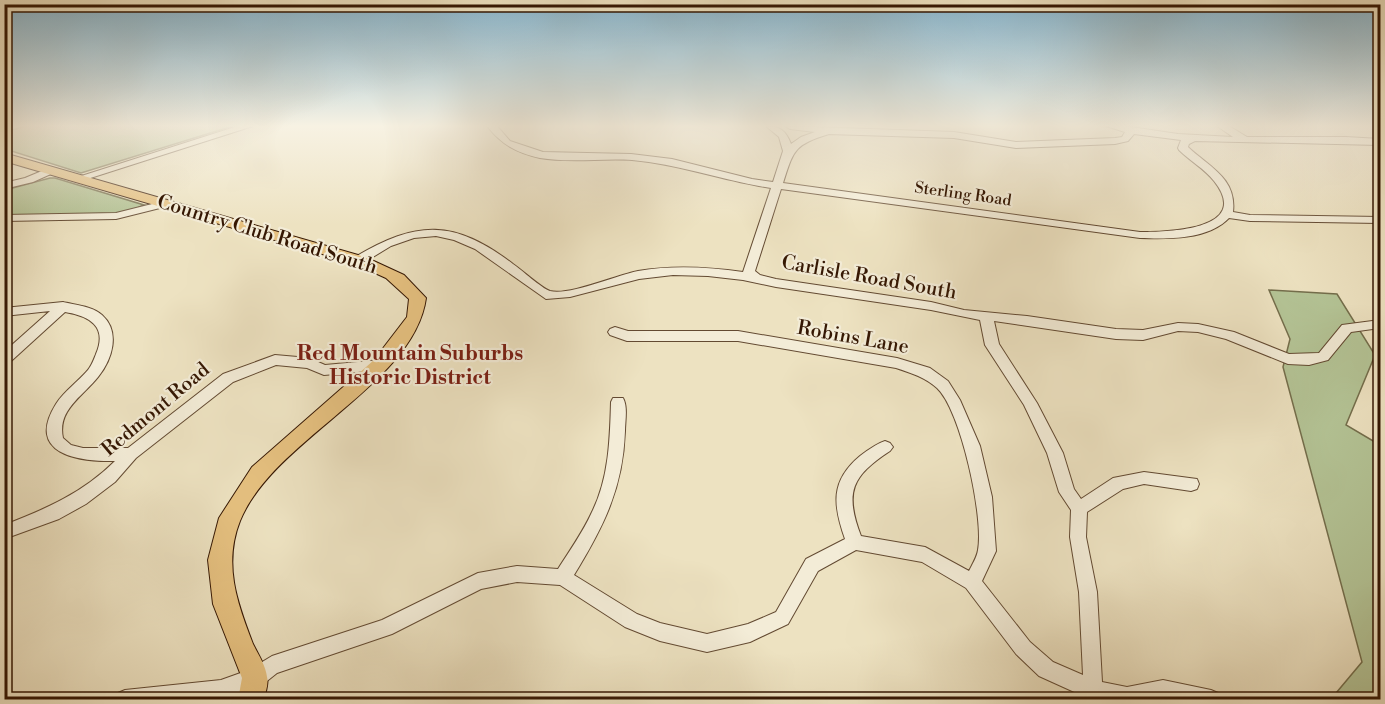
<svg xmlns="http://www.w3.org/2000/svg" width="1385" height="704" font-family="'Libre Bodoni',serif">
  <style>
    .green { fill: #b4c496; stroke: #746e4c; stroke-width: 1.5 }
    .lines { fill: none; stroke-linecap: round; stroke-linejoin: round }
    .minor-casing { stroke: #634a32; stroke-width: 2 }
    .major-casing { stroke: #351703; stroke-width: 2 }
    .minor { fill: #f3ecd7; fill-rule: evenodd }
    .major { fill: #e6c180; fill-rule: evenodd }
    .labels { text-anchor: middle; dominant-baseline: central; stroke-width: 4.5; stroke-linejoin: round; paint-order: stroke }
    .far-street-label { font-size: 16px; fill: #351703; stroke: #f3ecd7 }
    .street-label { font-size: 20px; fill: #351703; stroke: #f3ecd7 }
    .neighbourhood-label { font-size: 21px; font-weight: bold; fill: #7a1f14; stroke: #f3ecd7 }
  </style>
  <rect width="100%" height="100%" fill="#ede2c1"/>
  <filter id="stains"><feTurbulence type="fractalNoise" baseFrequency=".00333" numOctaves="4"/><feColorMatrix values="0 0 0 0 .2 0 0 0 0 .09 0 0 0 0 .02 0 0 0 .5 -.17"/></filter>
  <radialGradient id="worn" r=".72"><stop offset=".6" stop-color="#630" stop-opacity="0"/><stop offset="1" stop-color="#630" stop-opacity=".3"/></radialGradient>
  <!-- green -->
  <path class="green" d="M 25,126 L 233,126 L 81,173 L 5,149 L 5,132 Z
    M 50,178 L 55,178 L 144,205 L 124,214 L 15,218 L 5,215 L 5,190 Z
    M 1269,290 L 1337,294 L 1375,355 L 1346,425 L 1380,445 L 1380,699 L 1331,699 L 1362,662 L 1283,367 L 1290,339 Z"/>
  <g class="lines">
    <defs>
      <path id="minor" d="M 238,126 L 253,126 L 81,181 L 73,181 L 72,179 Z
        M 487,126 L 497,126 L 510,141 L 543,152 L 631,154 L 672,159 L 752,179 L 773,182 L 783,151 L 779,137 L 766,126 C 780,126 786,131 791,144 L 801,137 L 815,132 L 790,129 L 785,126 L 954,132 L 1016,142 L 1115,138 L 1122,137 L 1125,132 L 1106,126 L 1124,126 L 1178,134 L 1233,137 L 1217,126 L 1229,126 L 1247,137 L 1346,137 L 1380,139 L 1380,145 L 1195,141 L 1189,144 L 1188,147 C 1209,167 1237,178 1233,212 L 1250,215 L 1380,217 L 1380,223 L 1250,221 L 1229,218 C 1208,240 1168,239 1140,238 L 781,189 L 755,271 L 760,275 L 776,279 L 931,302 L 964,310 L 1027,316 L 1116,329 L 1143,330 L 1178,323 L 1198,324 L 1234,332 L 1289,354 L 1319,353 L 1342,325 L 1380,320 L 1380,328 L 1351,332 L 1328,360 L 1309,365 L 1288,364 L 1226,339 L 1198,332 L 1178,331 L 1143,340 L 1116,339 L 994,321 L 999,344 L 1037,403 L 1063,453 L 1074,489 L 1081,499 L 1113,478 L 1144,472 L 1197,479 L 1199,484 L 1197,489 L 1191,491 L 1144,484 L 1123,489 L 1087,512 L 1086,537 L 1097,592 L 1102,682 L 1127,687 L 1163,680 L 1211,690 L 1218,693 L 1221,700 L 1092,700 L 1039,676 L 1016,654 L 966,588 L 922,562 L 856,550 L 818,571 L 788,624 L 750,642 L 707,652 L 660,641 L 625,627 L 560,585 L 517,582 L 481,589 L 392,634 L 277,673 L 262,685 L 222,700 L 115,700 L 118,693 L 125,690 L 221,680 L 249,670 L 272,656 L 382,620 L 478,573 L 517,566 L 558,569 C 570,550 583,532 592,512 C 609,478 610,439 611,402 L 613,398 L 623,398 C 628,407 625,421 625,431 C 623,488 604,526 574,575 L 637,614 L 660,623 L 707,634 L 748,624 L 776,612 L 806,559 L 845,539 C 833,505 830,481 860,456 C 868,450 876,444 885,441 L 890,443 L 893,447 L 890,451 C 852,476 844,492 861,536 L 925,547 L 969,571 C 972,565 977,557 978,550 C 984,518 961,410 937,388 C 925,377 911,373 896,368 L 738,341 L 627,341 L 610,335 L 608,332 L 610,329 L 615,327 L 628,331 L 738,331 L 897,358 L 930,368 L 948,381 L 960,400 L 980,446 L 992,497 L 996,551 L 982,581 L 1030,642 L 1053,662 L 1083,675 L 1079,592 L 1070,537 L 1071,510 L 1059,492 L 1047,453 L 1024,405 L 985,345 L 980,320 L 931,310 L 776,287 L 743,280 L 708,276 L 673,275 L 639,279 L 570,297 L 546,299 L 475,249 L 454,240 L 436,236 L 414,238 L 391,246 L 363,263 L 355,263 L 353,260 L 355,257 C 417,220 454,219 513,264 C 522,270 541,288 550,291 C 569,296 617,275 638,271 C 673,265 708,267 743,272 L 771,188 C 724,181 679,164 632,160 C 603,158 569,163 540,158 C 517,153 502,145 487,126 ZM 829,134 L 954,138 L 1016,148 L 1115,144 L 1128,141 L 1134,134 L 1181,140 L 1178,148 L 1179,150 C 1190,161 1205,169 1214,181 C 1253,230 1168,232 1140,232 L 783,183 C 794,149 794,145 829,134 Z
        M 49,168 L 53,169 L 53,173 L 33,182 L 4,189 L 4,183 L 25,178 Z
        M 164,201 L 169,204 L 168,206 L 116,219 L 4,221 L 4,215 L 116,213 Z
        M 63,302 C 75,305 92,306 102,315 C 121,332 112,360 98,377 C 82,397 57,410 63,438 L 71,445 L 83,448 L 128,448 L 223,374 L 275,355 L 309,358 L 325,365 L 380,360 L 387,365 L 380,370 L 324,375 L 307,368 L 276,365 L 233,382 L 136,458 L 115,482 L 86,504 L 59,519 L 4,539 L 4,525 C 46,509 83,493 115,461 C 78,462 25,454 56,404 C 64,391 78,382 88,370 C 92,365 94,359 96,354 C 108,326 89,316 65,312 L 9,363 L 4,365 L 4,352 L 50,311 L 4,316 L 4,308 Z"/>
      <path id="major" d="M 4,153 L 365,257 L 404,275 L 426,298 C 414,385 273,439 240,521 C 223,564 237,603 253,644 C 258,654 266,666 267,677 C 269,684 265,693 264,700 L 238,700 L 242,678 L 213,604 L 208,560 L 219,518 L 252,467 L 374,360 L 407,317 L 409,299 L 386,278 L 353,263 L 4,161 Z"/>
    </defs>
    <!-- minor casing -->
    <use href="#minor" class="minor-casing"/>
    <!-- major casing -->
    <use href="#major" class="major-casing"/>
    <!-- minor -->
    <use href="#minor" class="minor"/>
    <!-- major -->
    <use href="#major" class="major"/>
  </g>
  <!-- sky -->
  <linearGradient id="sky" x2="0" y2="1"><stop stop-color="#88b8d2"/><stop offset="0.56" stop-color="#f7f2e3"/><stop offset="1" stop-color="#f7f2e3" stop-opacity="0"/></linearGradient>
  <rect width="1385" height="225" fill="url(#sky)"/>
  <g class="labels">
    <!-- far-street labels -->
    <g class="far-street-label">
      <text transform="translate(963 194) rotate(8)">Sterling Road</text>
    </g>
    <!-- street labels -->
    <g class="street-label">
      <text transform="translate(267 235) rotate(17)">Country Club Road South</text>
      <text transform="translate(869 278) rotate(10)">Carlisle Road South</text>
      <text transform="translate(853 338) rotate(10)">Robins Lane</text>
      <text transform="translate(156 410) rotate(-40)">Redmont Road</text>
    </g>
    <!-- neighbourhood labels -->
    <g class="neighbourhood-label">
      <text x="410" y="354">Red Mountain Suburbs<tspan x="410" dy="24">Historic District</tspan></text>
    </g>
  </g>
  <!-- margin -->
  <rect width="1385" height="704" fill="none" stroke="#ede2c1" stroke-width="24"/>
  <rect x="6" y="6" width="1373" height="692" fill="none" stroke="#351703" stroke-width="3"/>
  <rect x="12" y="12" width="1361" height="680" fill="none" stroke="#351703" stroke-width="1.5"/>
  <rect width="100%" height="100%" filter="url(#stains)"/>
  <rect width="100%" height="100%" fill="url(#worn)"/>
</svg>
